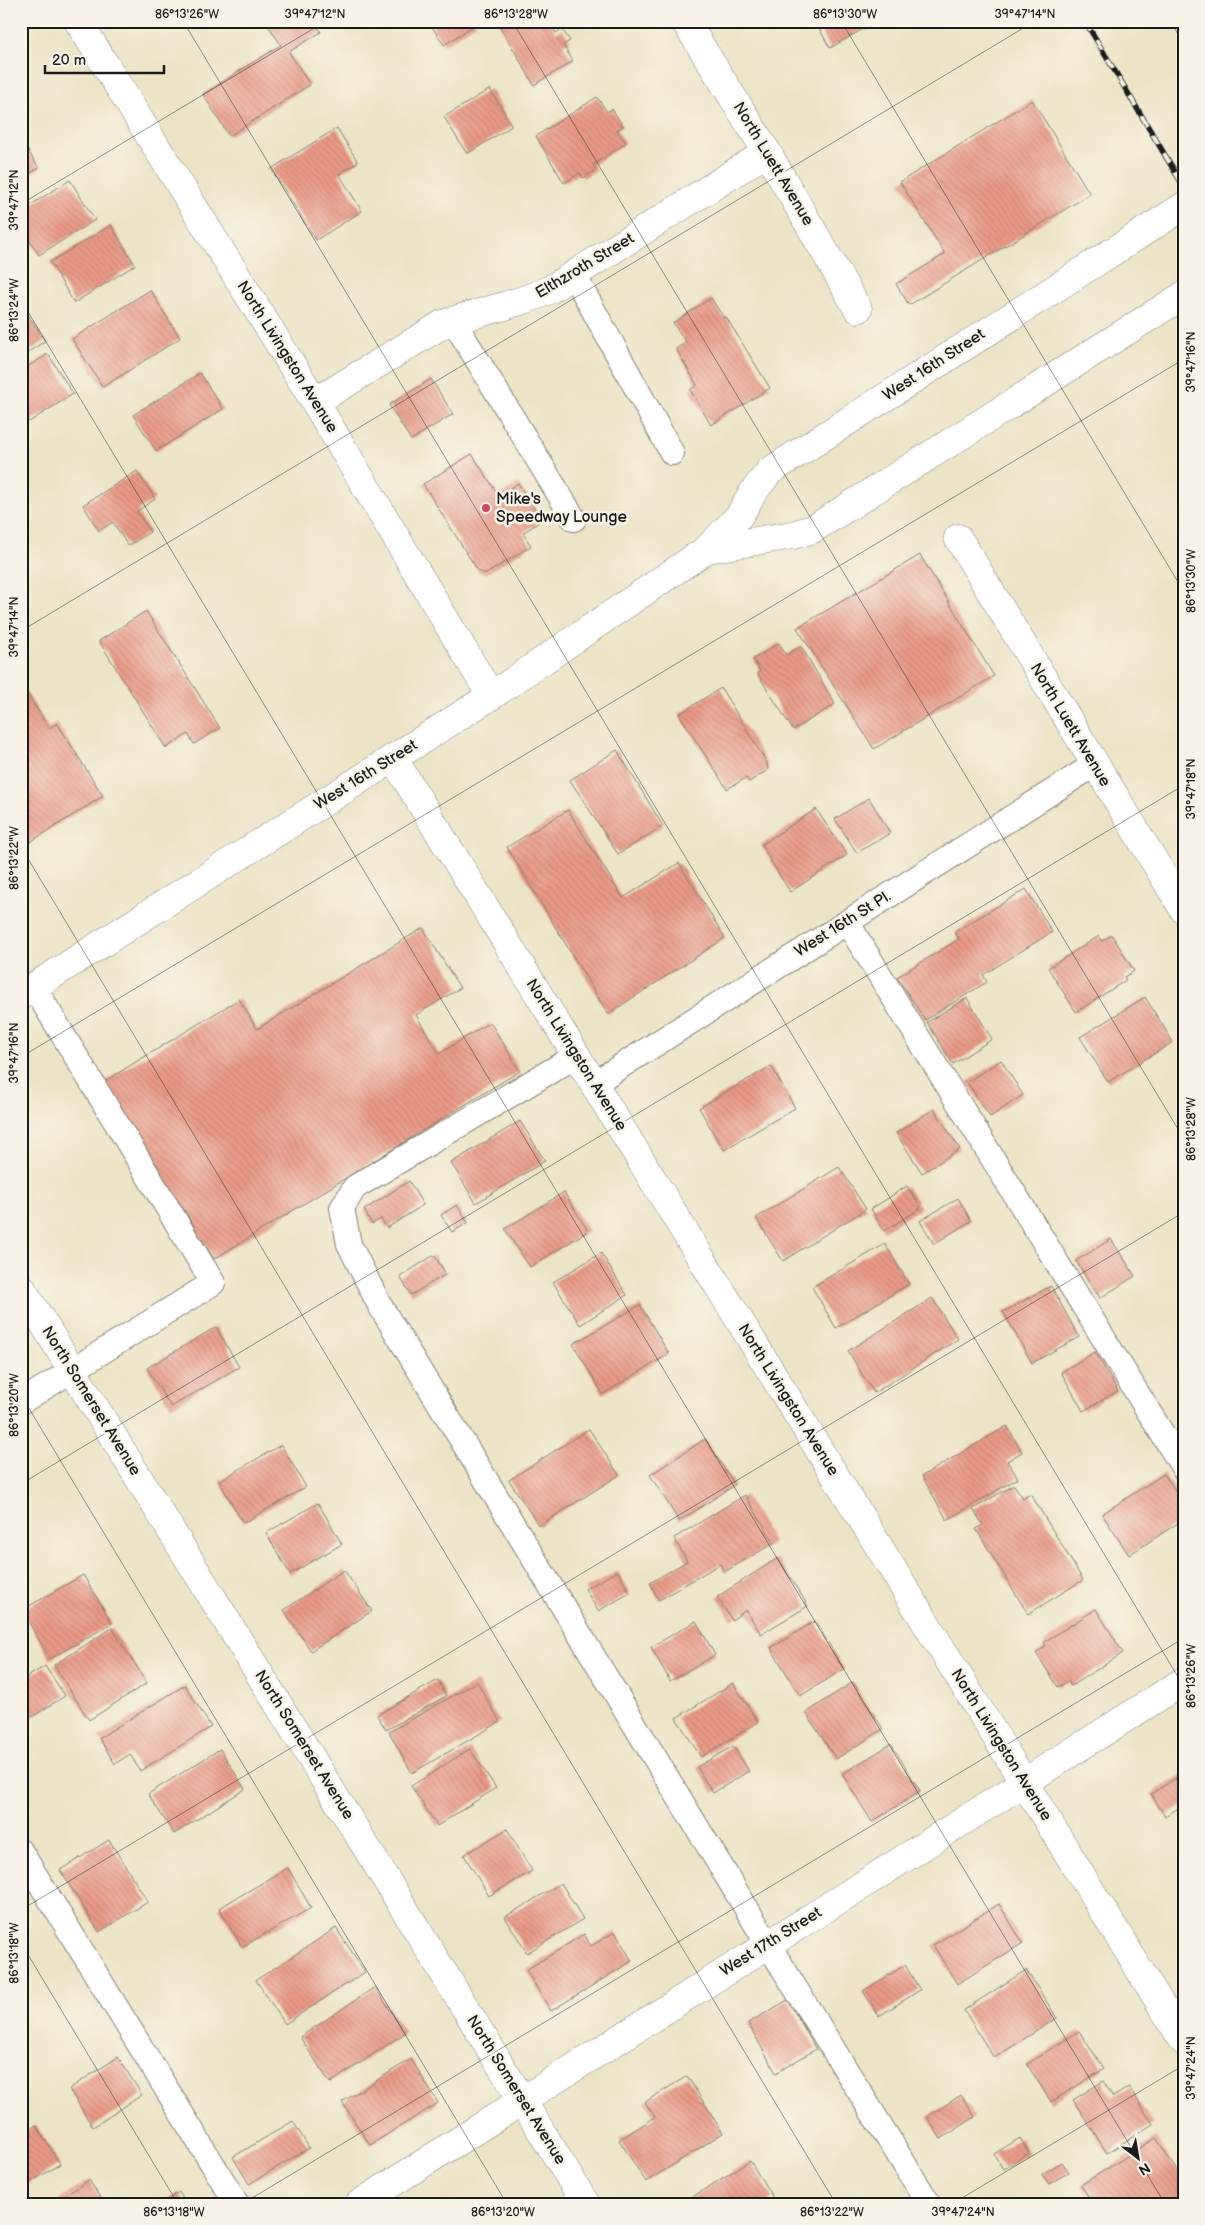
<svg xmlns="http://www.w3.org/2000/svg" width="1205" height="2225" font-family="'Balsamiq Sans',sans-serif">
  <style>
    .building { fill: url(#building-back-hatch) }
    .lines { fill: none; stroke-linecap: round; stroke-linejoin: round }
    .lane-casing { stroke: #848071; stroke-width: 26 }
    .street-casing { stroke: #848071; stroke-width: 29 }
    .primary-casing { stroke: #848071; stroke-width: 29 }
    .lane { stroke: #fff; stroke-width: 24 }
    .street { stroke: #fff; stroke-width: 28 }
    .primary { stroke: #fff; stroke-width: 28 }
    .rail-casing { stroke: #1c1c1c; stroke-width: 5.5 }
    .rail { stroke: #f7f3e8; stroke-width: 4; stroke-dasharray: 11; stroke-linecap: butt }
    .ticks { fill: none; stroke: #1c1c1c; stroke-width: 1; stroke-opacity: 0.45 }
    .poi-dot { fill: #d1495b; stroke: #f7f3e8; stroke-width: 2 }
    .labels { text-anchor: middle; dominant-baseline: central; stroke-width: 5; stroke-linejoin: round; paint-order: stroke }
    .street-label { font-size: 16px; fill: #1c1c1c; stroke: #f7f3e8 }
    .poi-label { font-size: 16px; fill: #1c1c1c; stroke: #f7f3e8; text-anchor: start }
    .neatline { fill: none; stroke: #1c1c1c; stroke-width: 2 }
    .ticks-label { font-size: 12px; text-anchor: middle; fill: #1c1c1c }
  </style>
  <defs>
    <pattern id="building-back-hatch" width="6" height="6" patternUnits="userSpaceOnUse" patternTransform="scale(1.25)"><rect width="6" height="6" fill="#e99986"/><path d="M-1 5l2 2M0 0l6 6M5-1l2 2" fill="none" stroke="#c78373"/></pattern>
  </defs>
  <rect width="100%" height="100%" fill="#f7f3e8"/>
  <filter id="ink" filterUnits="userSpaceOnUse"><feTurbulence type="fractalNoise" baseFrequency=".02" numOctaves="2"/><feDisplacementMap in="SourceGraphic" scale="10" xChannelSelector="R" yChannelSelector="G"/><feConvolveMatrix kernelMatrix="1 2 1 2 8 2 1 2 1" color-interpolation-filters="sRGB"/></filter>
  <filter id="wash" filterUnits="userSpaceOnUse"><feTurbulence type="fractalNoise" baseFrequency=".0096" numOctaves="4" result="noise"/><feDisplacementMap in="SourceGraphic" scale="20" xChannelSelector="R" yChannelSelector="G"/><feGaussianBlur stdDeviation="1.12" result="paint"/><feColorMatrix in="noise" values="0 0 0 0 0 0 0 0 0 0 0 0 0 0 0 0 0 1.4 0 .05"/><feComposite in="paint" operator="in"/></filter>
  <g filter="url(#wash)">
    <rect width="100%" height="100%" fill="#ece4c6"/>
    <g id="blocks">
      <!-- building -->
      <path class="building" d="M 273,21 L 314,21 L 321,32 L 289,52 L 310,85 L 229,136 L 203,94 L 281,45 L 268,25 Z
        M 440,21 L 474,21 L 476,24 L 444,45 L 432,27 Z
        M 497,21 L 549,21 L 556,33 L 562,29 L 570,41 L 563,45 L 573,61 L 534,85 Z
        M 815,21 L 877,21 L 830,48 Z
        M 490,89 L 512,126 L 467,154 L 444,117 Z
        M 597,97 L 607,112 L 612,109 L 623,126 L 617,130 L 626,143 L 593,165 L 596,170 L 583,178 L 580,173 L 564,183 L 536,136 Z
        M 1032,100 L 1090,194 L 909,305 L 896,284 L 945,254 L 900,182 Z
        M 337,128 L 358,162 L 339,174 L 362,211 L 316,240 L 271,169 Z
        M 21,140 L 39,168 L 21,179 Z
        M 70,180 L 95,220 L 39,255 L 21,227 L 21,211 Z
        M 111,225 L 135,265 L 74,303 L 50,262 Z
        M 150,290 L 180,338 L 103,387 L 72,339 Z
        M 711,298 L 724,318 L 726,317 L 770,388 L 711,425 L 690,390 L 697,385 L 676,349 L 686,342 L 673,323 Z
        M 24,308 L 45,341 L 21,357 L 21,310 Z
        M 48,354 L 73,394 L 29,422 L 21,410 L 21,371 Z
        M 200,373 L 223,409 L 156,451 L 133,415 Z
        M 431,379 L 453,414 L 411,440 L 389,405 Z
        M 472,454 L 499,496 L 518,483 L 542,520 L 523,533 L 531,546 L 486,574 L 478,571 L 423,484 Z
        M 137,471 L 155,499 L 137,511 L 150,532 L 128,546 L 113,522 L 99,531 L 83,505 Z
        M 920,555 L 994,676 L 874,749 L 797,628 Z
        M 146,611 L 220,728 L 194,744 L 188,734 L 166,748 L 99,641 Z
        M 779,643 L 786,655 L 801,646 L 835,704 L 793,730 L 757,673 L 760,671 L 753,659 Z
        M 21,684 L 49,728 L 57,723 L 103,796 L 21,848 Z
        M 721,688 L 767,763 L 768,770 L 749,782 L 746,778 L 727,789 L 679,714 Z
        M 617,750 L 663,826 L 618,854 L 570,780 Z
        M 869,798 L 890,833 L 857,853 L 835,819 Z
        M 816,809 L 847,855 L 790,892 L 761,845 Z
        M 568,810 L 623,898 L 679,863 L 725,938 L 608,1014 L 507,847 Z
        M 1026,889 L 1052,932 L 983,975 L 987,982 L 925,1020 L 897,977 L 959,939 L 955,932 Z
        M 423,928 L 460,988 L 416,1015 L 439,1054 L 490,1022 L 520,1071 L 214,1259 L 105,1081 L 239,999 L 257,1029 Z
        M 1112,935 L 1134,971 L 1124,977 L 1126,980 L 1076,1012 L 1048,968 L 1099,936 L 1102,941 Z
        M 1145,997 L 1173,1042 L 1108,1082 L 1080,1037 Z
        M 967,998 L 992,1039 L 953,1064 L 927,1022 Z
        M 1001,1060 L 1023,1095 L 990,1117 L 967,1082 Z
        M 771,1066 L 795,1108 L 724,1150 L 699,1108 Z
        M 934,1109 L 960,1149 L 922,1173 L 896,1133 Z
        M 520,1121 L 545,1161 L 476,1203 L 451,1163 Z
        M 839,1167 L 866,1209 L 783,1261 L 756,1218 Z
        M 409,1181 L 423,1205 L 387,1228 L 381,1219 L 372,1224 L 364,1210 Z
        M 907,1186 L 921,1208 L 884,1231 L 871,1209 Z
        M 564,1192 L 588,1231 L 530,1267 L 505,1229 Z
        M 958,1198 L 971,1221 L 934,1244 L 920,1221 Z
        M 457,1205 L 468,1223 L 452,1232 L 441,1215 Z
        M 1111,1239 L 1135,1276 L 1100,1298 L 1076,1261 Z
        M 885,1244 L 909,1284 L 836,1328 L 812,1287 Z
        M 601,1253 L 627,1295 L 580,1325 L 553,1282 Z
        M 434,1255 L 446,1274 L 411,1295 L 400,1277 Z
        M 1051,1286 L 1079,1337 L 1032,1363 L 1003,1312 Z
        M 932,1298 L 958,1339 L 874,1393 L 848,1351 Z
        M 640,1305 L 669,1354 L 603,1394 L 573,1344 Z
        M 216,1327 L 239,1367 L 171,1407 L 147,1368 Z
        M 1095,1352 L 1118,1391 L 1083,1411 L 1061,1372 Z
        M 1007,1426 L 1022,1452 L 1007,1461 L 1018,1478 L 947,1520 L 922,1476 Z
        M 589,1429 L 619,1475 L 539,1526 L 509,1480 Z
        M 705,1439 L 735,1485 L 679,1521 L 650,1475 Z
        M 281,1445 L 306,1487 L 243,1523 L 219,1481 Z
        M 1164,1474 L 1184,1503 L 1184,1519 L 1129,1555 L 1102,1514 Z
        M 1014,1485 L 1023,1498 L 1030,1493 L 1083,1580 L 1028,1614 L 976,1529 L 983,1525 L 973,1509 Z
        M 745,1495 L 774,1543 L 724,1572 L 720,1564 L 659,1600 L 650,1583 L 687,1561 L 674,1538 Z
        M 318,1503 L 342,1544 L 290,1574 L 266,1533 Z
        M 778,1558 L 808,1606 L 761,1634 L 746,1610 L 732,1620 L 717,1597 Z
        M 344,1570 L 372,1611 L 311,1651 L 284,1610 Z
        M 618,1571 L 630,1593 L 598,1611 L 585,1589 Z
        M 83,1575 L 112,1623 L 50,1659 L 22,1610 Z
        M 1096,1609 L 1123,1653 L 1071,1686 L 1068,1681 L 1058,1687 L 1036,1653 L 1046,1646 L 1044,1642 Z
        M 696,1621 L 715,1655 L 670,1681 L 651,1647 Z
        M 815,1621 L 844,1669 L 800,1696 L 771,1648 Z
        M 112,1628 L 147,1683 L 89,1720 L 54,1665 Z
        M 45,1666 L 65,1696 L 21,1724 L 21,1681 Z
        M 438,1680 L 446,1696 L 386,1730 L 377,1715 Z
        M 477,1682 L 500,1722 L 412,1773 L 389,1732 Z
        M 853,1682 L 883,1729 L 836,1759 L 806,1713 Z
        M 733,1683 L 758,1722 L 701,1757 L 676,1718 Z
        M 185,1685 L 211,1727 L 140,1771 L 130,1754 L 115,1764 L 99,1738 Z
        M 891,1744 L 920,1791 L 872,1822 L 842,1774 Z
        M 733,1746 L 749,1771 L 713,1793 L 697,1767 Z
        M 220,1749 L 245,1789 L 174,1834 L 148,1794 Z
        M 470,1749 L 496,1788 L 437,1826 L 411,1786 Z
        M 1184,1773 L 1184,1805 L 1165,1816 L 1151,1794 Z
        M 507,1829 L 532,1871 L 489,1896 L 464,1855 Z
        M 109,1840 L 148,1902 L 99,1932 L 60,1870 Z
        M 288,1868 L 311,1908 L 242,1947 L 219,1908 Z
        M 561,1883 L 583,1919 L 527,1953 L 505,1917 Z
        M 999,1904 L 1023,1943 L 957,1984 L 933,1945 Z
        M 336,1928 L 365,1972 L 285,2024 L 256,1980 Z
        M 615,1932 L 632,1961 L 551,2011 L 526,1970 L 584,1934 L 591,1946 Z
        M 905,1965 L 920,1990 L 879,2016 L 863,1991 Z
        M 1026,1970 L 1057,2018 L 994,2058 L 964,2010 Z
        M 375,1987 L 405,2033 L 330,2083 L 300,2037 Z
        M 788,2000 L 816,2049 L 776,2073 L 748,2023 Z
        M 1079,2031 L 1104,2069 L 1051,2102 L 1027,2064 Z
        M 118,2057 L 142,2095 L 93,2127 L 69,2089 Z
        M 411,2059 L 438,2103 L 370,2145 L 342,2102 Z
        M 687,2076 L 723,2133 L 646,2182 L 619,2140 L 655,2117 L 645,2102 Z
        M 1103,2081 L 1113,2097 L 1129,2087 L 1153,2124 L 1107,2153 L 1073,2100 Z
        M 961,2095 L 975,2117 L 941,2139 L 927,2117 Z
        M 293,2121 L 309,2148 L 249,2184 L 233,2157 Z
        M 36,2125 L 60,2164 L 21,2188 L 21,2135 Z
        M 1020,2138 L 1029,2153 L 1003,2169 L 994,2154 Z
        M 1156,2138 L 1184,2182 L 1184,2195 L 1170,2204 L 1093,2204 L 1081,2185 Z
        M 750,2161 L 773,2198 L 764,2204 L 681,2204 Z
        M 1062,2162 L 1069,2172 L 1049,2184 L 1042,2174 Z
        M 89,2180 L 104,2204 L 52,2204 Z
        M 179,2192 L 186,2204 L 161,2204 Z"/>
    </g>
  </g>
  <g filter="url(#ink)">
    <use href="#blocks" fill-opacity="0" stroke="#848071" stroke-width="1"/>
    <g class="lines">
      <defs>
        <path id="lane" d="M 574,275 L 672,453
          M 453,320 L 574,519
          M 847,922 L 1184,1469
          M 576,1056 L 355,1187 L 342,1208 L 349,1244 L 379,1304 L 768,1944 L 929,2204
          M 593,1084 L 1094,765
          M 21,1402 L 213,1283 L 34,987
          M 21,1852 L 237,2204"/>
        <path id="street" d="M 78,21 L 315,402 L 491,696
          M 685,21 L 767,152 L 858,309
          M 315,402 L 443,324 C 480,311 515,306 551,289 L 767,152
          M 958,538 L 1184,910
          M 393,758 L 1184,2042
          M 21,1287 L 586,2204
          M 359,2204 L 1184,1681"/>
        <path id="primary" d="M 707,549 L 793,535 L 813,529 L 1184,295
          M 21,995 L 491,696 L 707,549 L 739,516 L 754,491 L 770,471 L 1184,206"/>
      </defs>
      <!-- lane casing -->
      <use href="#lane" class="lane-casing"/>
      <!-- street casing -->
      <use href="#street" class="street-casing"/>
      <!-- primary casing -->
      <use href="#primary" class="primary-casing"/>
      <!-- lane -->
      <use href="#lane" class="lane"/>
      <!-- street -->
      <use href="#street" class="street"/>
      <!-- primary -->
      <use href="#primary" class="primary"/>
      <defs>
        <path id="rail" d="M 1085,21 L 1184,187"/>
      </defs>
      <!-- rail casing -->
      <use href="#rail" class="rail-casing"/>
      <!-- rail -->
      <use href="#rail" class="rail"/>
    </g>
  </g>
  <!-- ticks -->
  <path class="ticks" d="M 183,21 L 1184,1687M 512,21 L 1184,1139M 841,21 L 1184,592M 1170,21 L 1184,44M 21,204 L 326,21M 21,300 L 1165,2204M 21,631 L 1035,21M 21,847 L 836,2204M 21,1057 L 1184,359M 21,1395 L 507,2204M 21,1484 L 1184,785M 21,1910 L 1184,1212M 21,1943 L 178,2204M 242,2204 L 1184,1638M 952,2204 L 1184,2065"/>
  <!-- markers -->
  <circle class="poi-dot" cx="486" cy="508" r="5"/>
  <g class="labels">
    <!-- street labels -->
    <g class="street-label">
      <text transform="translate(773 164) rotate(59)">North Luett Avenue</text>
      <text transform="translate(585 266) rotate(-31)">Elthzroth Street</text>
      <text transform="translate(287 357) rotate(58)">North Livingston Avenue</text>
      <text transform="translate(934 365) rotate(-33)">West 16th Street</text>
      <text transform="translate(1070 725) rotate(59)">North Luett Avenue</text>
      <text transform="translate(366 775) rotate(-32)">West 16th Street</text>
      <text transform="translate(843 924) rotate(-32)">West 16th St Pl.</text>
      <text transform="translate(576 1055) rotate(58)">North Livingston Avenue</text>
      <text transform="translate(788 1400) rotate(58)">North Livingston Avenue</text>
      <text transform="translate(91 1401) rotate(58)">North Somerset Avenue</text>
      <text transform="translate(304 1745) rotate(58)">North Somerset Avenue</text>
      <text transform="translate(1001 1745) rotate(58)">North Livingston Avenue</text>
      <text transform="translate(771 1942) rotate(-32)">West 17th Street</text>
      <text transform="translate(516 2090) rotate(58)">North Somerset Avenue</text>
    </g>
    <!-- poi labels -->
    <g class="poi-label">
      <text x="496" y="499">Mike's<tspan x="496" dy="18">Speedway Lounge</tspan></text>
    </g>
  </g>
  <!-- margin -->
  <rect width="1205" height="2225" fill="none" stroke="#f7f3e8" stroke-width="55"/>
  <!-- north arrow -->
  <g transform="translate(1138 2158) rotate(149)" stroke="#f7f3e8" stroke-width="4" paint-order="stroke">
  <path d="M0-4L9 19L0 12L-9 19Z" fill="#1c1c1c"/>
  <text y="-8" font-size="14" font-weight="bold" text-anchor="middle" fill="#1c1c1c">N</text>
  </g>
  <!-- scale -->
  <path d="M45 65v8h119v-8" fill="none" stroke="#1c1c1c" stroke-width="2.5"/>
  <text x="52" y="65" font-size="15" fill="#1c1c1c" stroke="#f7f3e8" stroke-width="4" paint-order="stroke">20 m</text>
  <rect x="28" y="28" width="1150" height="2170" class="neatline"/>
  <g class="ticks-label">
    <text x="187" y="18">86°13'26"W</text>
    <text x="315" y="18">39°47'12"N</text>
    <text x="516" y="18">86°13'28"W</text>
    <text x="845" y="18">86°13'30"W</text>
    <text x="1025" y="18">39°47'14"N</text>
    <text transform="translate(14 200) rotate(-90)" y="4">39°47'12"N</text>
    <text transform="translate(14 310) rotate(-90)" y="4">86°13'24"W</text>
    <text transform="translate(1191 362) rotate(-90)" y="4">39°47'16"N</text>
    <text transform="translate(1191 581) rotate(-90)" y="4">86°13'30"W</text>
    <text transform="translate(14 627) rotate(-90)" y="4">39°47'14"N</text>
    <text transform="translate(1191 789) rotate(-90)" y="4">39°47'18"N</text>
    <text transform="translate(14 858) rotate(-90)" y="4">86°13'22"W</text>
    <text transform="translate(14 1053) rotate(-90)" y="4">39°47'16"N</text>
    <text transform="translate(1191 1129) rotate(-90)" y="4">86°13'28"W</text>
    <text transform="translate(14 1405) rotate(-90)" y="4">86°13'20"W</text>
    <text transform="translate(1191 1676) rotate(-90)" y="4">86°13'26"W</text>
    <text transform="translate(14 1953) rotate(-90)" y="4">86°13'18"W</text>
    <text transform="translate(1191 2068) rotate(-90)" y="4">39°47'24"N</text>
    <text x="174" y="2216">86°13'18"W</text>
    <text x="503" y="2216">86°13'20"W</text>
    <text x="832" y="2216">86°13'22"W</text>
    <text x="963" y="2216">39°47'24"N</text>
  </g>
</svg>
